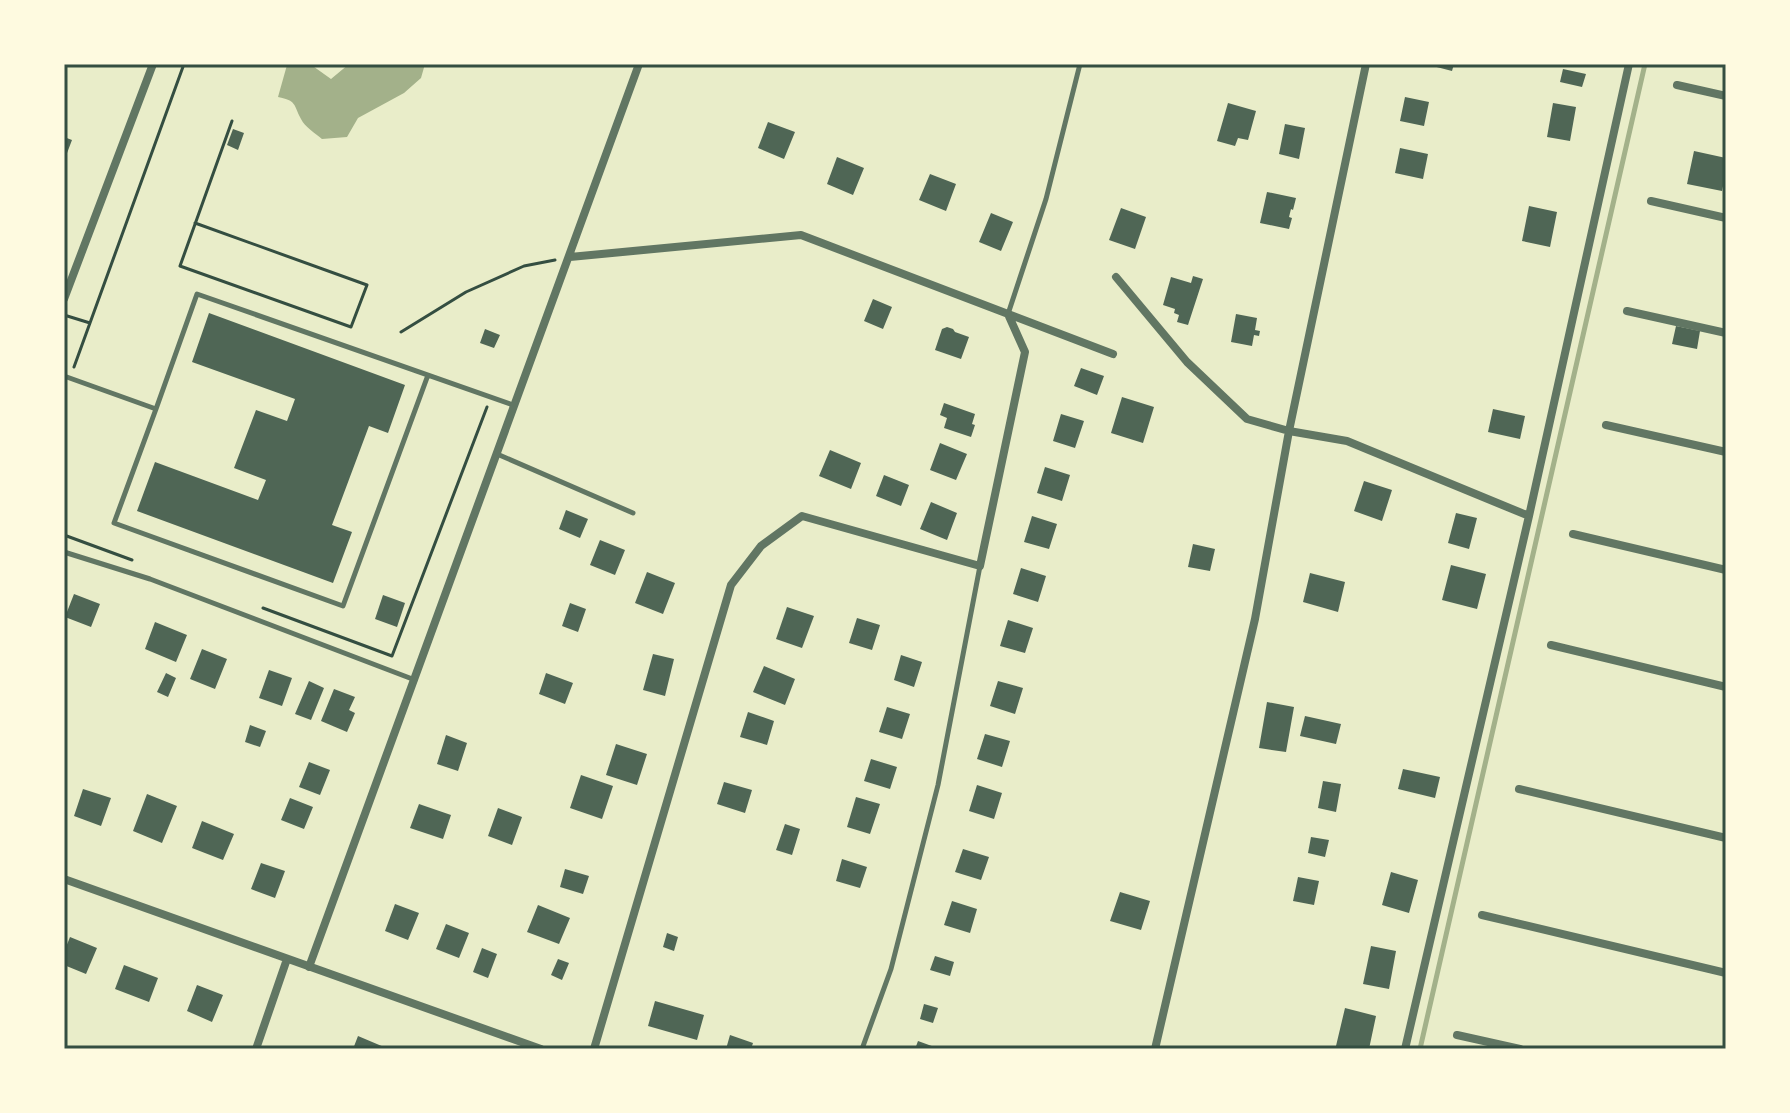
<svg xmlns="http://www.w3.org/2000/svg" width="1790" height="1113" font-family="Commissioner,sans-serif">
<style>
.water{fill:#a3b18a}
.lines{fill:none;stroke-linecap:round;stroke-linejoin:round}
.stream{stroke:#a3b18a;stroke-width:5}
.building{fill:#4f6655}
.path{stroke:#344e41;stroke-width:3}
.service{stroke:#617663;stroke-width:5}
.minor{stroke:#617663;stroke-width:8}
.neatline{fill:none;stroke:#344e41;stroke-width:3}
</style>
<rect width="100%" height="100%" fill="#e9edc9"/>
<!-- water -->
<path class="water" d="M310,64L331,79L349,64H425L421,78L404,93L358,118L347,137L322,139C315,133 305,127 301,119C293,104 297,101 278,97L287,65Z"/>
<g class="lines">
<!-- stream -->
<path class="stream" d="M1420,1049L1645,64"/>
</g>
<!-- building -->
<path class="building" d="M1425,64H1454L1452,71Z
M1563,69L1586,74L1582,87L1560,82Z
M1405,97L1429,102L1424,126L1400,121Z
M1228,103L1256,111L1248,140L1238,138L1235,146L1217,141Z
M1553,103L1576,107L1570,141L1547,137Z
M768,122L795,132L784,159L758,148Z
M1285,124L1305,128L1299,159L1279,154Z
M233,129L244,133L238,150L227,145Z
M64,137L72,140L64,161Z
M1400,148L1428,154L1423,179L1395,173Z
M1694,151L1726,158V172L1722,191L1687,184Z
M837,157L864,168L853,195L827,184Z
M930,174L956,184L946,211L919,200Z
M1267,192L1296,198L1293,210L1291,209L1289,217L1292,218L1289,229L1260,223Z
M1529,206L1557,212L1550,247L1522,241Z
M1121,208L1146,217L1135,249L1109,240Z
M991,213L1013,222L1001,251L979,242Z
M1193,276L1203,279L1188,325L1177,322L1179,315L1174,313L1175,309L1163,305L1171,277L1191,283Z
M873,299L892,307L883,329L864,321Z
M209,313L405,385L388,433L369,426L332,525L352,532L333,583L137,511L155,462L258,500L266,480L234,468L256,410L287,421L295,399L192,362Z
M1236,314L1257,318L1255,330L1260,331L1259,336L1254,335L1252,346L1231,342Z
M1676,326L1700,331L1697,349L1672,344Z
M947,327L953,329L955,332L969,337L961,359L935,350L942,329Z
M485,329L500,335L494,348L480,343Z
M1081,368L1104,376L1097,395L1074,386Z
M1122,397L1154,407L1143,443L1111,433Z
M944,403L975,414L972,424L975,425L971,437L944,428L947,418L940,415Z
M1493,409L1525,416L1520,439L1488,432Z
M1061,414L1084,421L1075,448L1053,441Z
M940,443L967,454L956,480L930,470Z
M830,450L861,463L851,489L819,476Z
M1045,467L1070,475L1062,501L1037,493Z
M884,475L909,485L901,506L876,496Z
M1364,481L1392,490L1382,521L1354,511Z
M931,502L957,513L947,540L920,529Z
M566,510L588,519L580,538L559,529Z
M1456,513L1477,518L1469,549L1448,543Z
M1032,516L1057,524L1049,549L1024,542Z
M600,540L625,550L615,575L590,565Z
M1193,544L1215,549L1210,571L1188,567Z
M1451,565L1486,574L1477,609L1442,600Z
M1021,568L1046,576L1038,602L1013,594Z
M647,572L675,583L663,614L635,603Z
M1310,573L1345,582L1338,612L1303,602Z
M74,594L100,604L91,627L65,617Z
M383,595L405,603L397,627L375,619Z
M570,603L586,609L578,632L562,626Z
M787,607L814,616L802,648L776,639Z
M857,618L880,625L872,650L849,643Z
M1008,620L1033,628L1025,653L1000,646Z
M155,622L187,635L176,662L145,649Z
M202,649L227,659L215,689L190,679Z
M653,654L674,659L665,696L643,690Z
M901,655L922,662L914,687L894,680Z
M764,666L795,679L785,705L753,692Z
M269,670L292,678L282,706L259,698Z
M166,673L176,678L168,697L157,692Z
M546,673L573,683L565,704L539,694Z
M309,681L324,688L311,720L295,714Z
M998,681L1023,688L1015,714L990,706Z
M334,689L355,697L349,710L355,713L347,732L321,721Z
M1267,702L1294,707L1286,752L1259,748Z
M887,707L910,714L902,739L879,732Z
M748,712L774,721L767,745L740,737Z
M1305,716L1341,724L1336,744L1300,736Z
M250,725L266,731L260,747L245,742Z
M985,734L1010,741L1002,767L977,759Z
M446,735L467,743L458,771L437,764Z
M616,744L647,754L637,785L606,775Z
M871,759L897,767L890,789L864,781Z
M309,762L330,770L320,795L299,787Z
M1403,769L1440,777L1435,798L1398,789Z
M581,775L613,786L602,819L570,808Z
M1323,781L1341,784L1336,812L1318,808Z
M724,782L752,790L745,813L717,804Z
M977,785L1002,793L994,819L969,811Z
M83,789L111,798L101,826L74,816Z
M147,794L177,806L162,843L133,831Z
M856,797L880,804L870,834L847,827Z
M290,798L313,807L304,829L281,820Z
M419,804L451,815L443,839L410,828Z
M498,808L522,817L512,845L488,836Z
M202,821L234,834L223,860L192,848Z
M785,824L800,829L792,855L776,850Z
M1311,837L1329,840L1325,857L1308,853Z
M963,849L989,857L981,880L955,872Z
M842,859L867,867L860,888L836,881Z
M261,863L285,871L275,898L251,889Z
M565,869L589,876L583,894L560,887Z
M1391,872L1418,880L1409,913L1382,905Z
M1298,877L1319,881L1314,905L1293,901Z
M1120,892L1150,901L1141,930L1110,921Z
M952,901L977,909L970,933L944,925Z
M395,904L419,913L408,940L385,931Z
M538,905L570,918L559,944L527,932Z
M446,924L469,933L459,958L436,949Z
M667,933L678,937L674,951L663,947Z
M70,937L97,948L86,974L64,965V952Z
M1371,946L1396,951L1389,989L1363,984Z
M482,948L497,954L488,978L473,972Z
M935,956L954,962L950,976L930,970Z
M558,959L569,963L562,980L551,975Z
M124,965L158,978L149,1002L115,989Z
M197,985L223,995L212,1022L187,1011Z
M655,1001L704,1015L697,1040L648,1026Z
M924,1004L938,1008L933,1023L920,1019Z
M1345,1008L1376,1016L1369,1049H1349L1336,1046Z
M730,1035L753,1043L751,1049H726Z
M358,1036L384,1047L383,1049H353Z
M918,1041L940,1049H915Z"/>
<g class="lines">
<!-- path -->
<path class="path" d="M195,223L367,285L351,327L180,266L232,121
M64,315L90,323
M401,332L466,292L524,266L555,260
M74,367L184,64
M64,535L132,560
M263,608L392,656L487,407"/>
<!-- service -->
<path class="service" d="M1008,314L1046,199L1080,64
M64,376L156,409L197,294L513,405
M156,409L114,523L343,606L428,375
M497,454L633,513
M64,552L150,579L415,680
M862,1049L891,969L938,785L980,566"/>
<!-- minor -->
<path class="minor" d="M1677,85L1726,96
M1651,201L1726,218
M570,257L801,235L1113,354
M1116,277L1187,362L1247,419L1289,431L1347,441L1529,516
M64,299L153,64
M1627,311L1726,333
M1606,425L1726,452
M1573,534L1726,570
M1551,645L1726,687
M1519,789L1726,838
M64,879L541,1049
M1482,915L1726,973
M309,967L639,64
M1457,1035L1520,1049
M256,1049L287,959
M594,1049L731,585L761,546L802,516L980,566L1025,352L1008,314
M1155,1049L1255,619L1289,431L1366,64
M1405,1049L1529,516L1629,64"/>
</g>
<!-- border -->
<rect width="1790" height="1113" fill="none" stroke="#fefae0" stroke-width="132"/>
<rect x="66" y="66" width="1658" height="981" class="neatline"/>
</svg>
